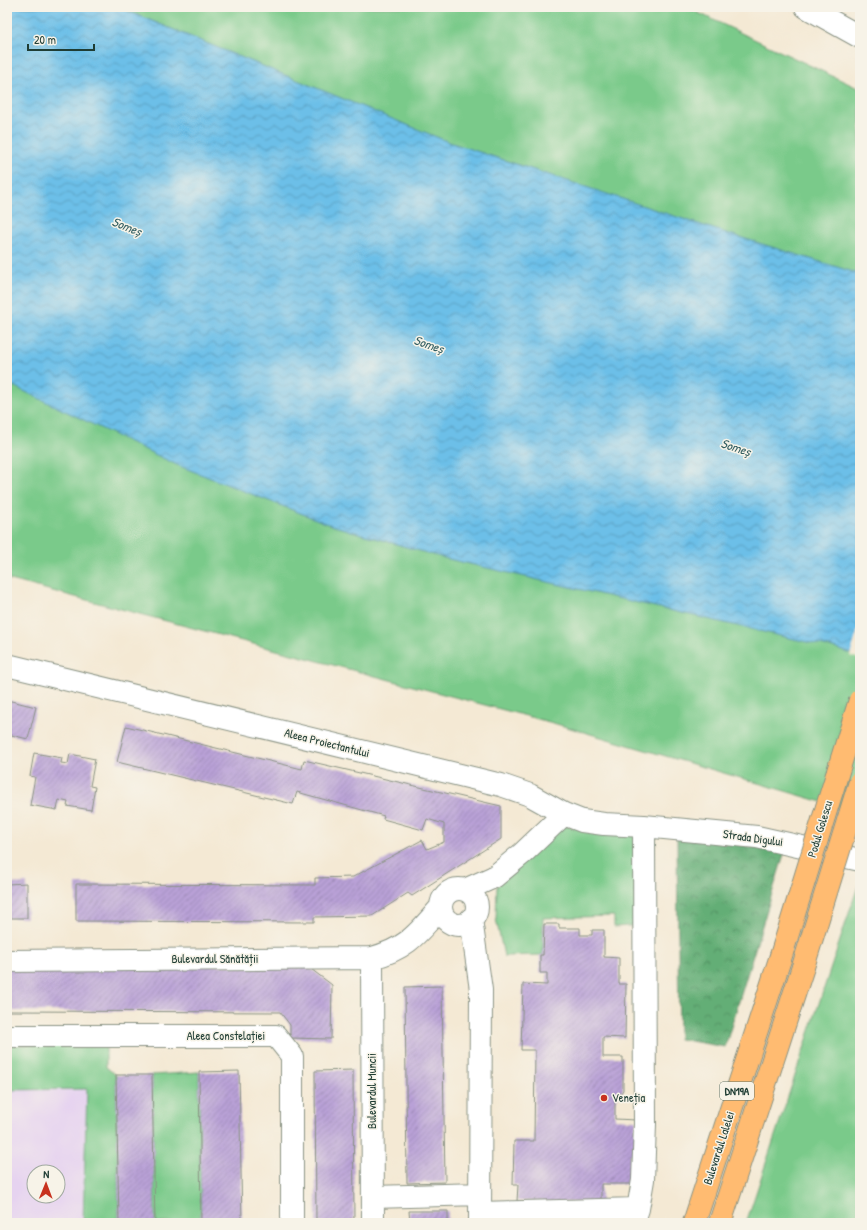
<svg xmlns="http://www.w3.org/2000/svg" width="867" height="1230" font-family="'Patrick Hand',sans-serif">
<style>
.built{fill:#e6d3f0;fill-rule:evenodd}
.green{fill:#7aca8a;stroke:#4c845f}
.forest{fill:url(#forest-crowns);stroke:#417655}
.water{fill:url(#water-waves);stroke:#467e8e}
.pier{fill:#f4e9d4}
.building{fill:url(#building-hatch)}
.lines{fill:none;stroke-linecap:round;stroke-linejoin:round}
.minor-casing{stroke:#8a9384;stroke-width:24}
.tertiary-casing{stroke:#8a9384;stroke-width:24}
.primary-casing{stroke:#8a9384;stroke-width:24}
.minor{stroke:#fff;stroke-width:22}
.tertiary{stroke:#fff;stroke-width:22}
.primary{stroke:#ffbb71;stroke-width:22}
.primary-bridge-casing{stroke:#8a9384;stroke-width:24;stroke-linecap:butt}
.primary-bridge{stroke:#ffbb71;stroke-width:22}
.poi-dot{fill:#c8321e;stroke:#f7f3e8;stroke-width:1.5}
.labels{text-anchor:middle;stroke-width:3;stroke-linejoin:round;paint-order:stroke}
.shield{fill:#f7f3e8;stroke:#60746a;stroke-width:1}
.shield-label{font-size:11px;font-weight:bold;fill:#1f3d34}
.street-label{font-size:12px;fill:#1f3d34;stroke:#f7f3e8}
.poi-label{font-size:12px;fill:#1f3d34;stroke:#f7f3e8;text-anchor:start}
.water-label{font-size:13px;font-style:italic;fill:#325e61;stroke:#f7f3e8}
</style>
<defs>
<pattern id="forest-crowns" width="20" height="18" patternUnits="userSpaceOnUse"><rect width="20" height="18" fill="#63ae76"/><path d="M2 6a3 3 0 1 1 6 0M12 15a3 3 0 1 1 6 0" fill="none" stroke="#518f62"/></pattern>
<pattern id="water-waves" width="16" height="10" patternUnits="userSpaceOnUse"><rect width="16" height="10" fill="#6cbfe8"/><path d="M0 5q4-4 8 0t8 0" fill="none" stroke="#589cbd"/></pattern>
<pattern id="building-hatch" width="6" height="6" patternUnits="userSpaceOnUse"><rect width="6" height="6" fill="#b9a1d7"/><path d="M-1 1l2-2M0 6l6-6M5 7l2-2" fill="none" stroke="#9684af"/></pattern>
</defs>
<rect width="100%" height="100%" fill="#f7f3e8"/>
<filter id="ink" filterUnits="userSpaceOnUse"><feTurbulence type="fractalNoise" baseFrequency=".025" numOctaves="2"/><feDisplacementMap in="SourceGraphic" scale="8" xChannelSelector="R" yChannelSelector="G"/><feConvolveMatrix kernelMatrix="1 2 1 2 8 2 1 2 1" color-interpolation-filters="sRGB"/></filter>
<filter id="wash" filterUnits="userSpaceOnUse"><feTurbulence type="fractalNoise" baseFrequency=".012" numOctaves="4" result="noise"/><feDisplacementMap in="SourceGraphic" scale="16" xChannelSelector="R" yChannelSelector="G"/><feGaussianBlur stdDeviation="0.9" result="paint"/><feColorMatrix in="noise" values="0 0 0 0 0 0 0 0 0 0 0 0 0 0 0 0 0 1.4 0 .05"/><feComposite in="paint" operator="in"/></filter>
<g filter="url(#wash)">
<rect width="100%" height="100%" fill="#f4e9d4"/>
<!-- built -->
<path class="built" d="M87,1089L83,1223H7V1090ZM34,1172H58V1196H34Z"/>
<!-- green -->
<path class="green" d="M7,7H686L860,89V813L553,723L7,579Z
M562,826L644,834L643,925L614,927V916L543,918V955L504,956L496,919L497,886Z
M859,883L860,1223H746Z
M7,1045H106V1067L116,1075L119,1223H83L87,1089L7,1090Z
M199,1072L201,1223H155L152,1075Z"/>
<!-- forest -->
<path class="forest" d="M677,837L785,851L725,1047L679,1039Z"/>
<!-- water -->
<path class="water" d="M7,7H118L449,142L726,233L860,274V657L837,649L444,558L331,525L177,465L7,383Z"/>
<!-- pier -->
<path class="pier" d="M860,623V659L850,656Z"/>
<g id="blocks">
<!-- building -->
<path class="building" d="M7,700L36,707L28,739L7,734Z
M126,726L302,769L304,760L501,806V839L412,896L408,893L372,916L314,917V922L76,921V884L315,885V878L353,877L422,840L427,849L444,842V824L427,819L423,830L383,819L384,816L297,792L293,804L117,762Z
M34,753L62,758L61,763L68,764L70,754L95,759L90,786L95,787L91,810L67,806L68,802L59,800L57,810L30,805L35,777L30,776Z
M27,883V918H7V884Z
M544,924H559V928H580V935H592V930H604V957L619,958V984H626L625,1038L603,1037V1057H623V1090L615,1101V1119L636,1120L635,1184H601V1203L517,1201L518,1185H513L514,1141H534L535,1050H521L523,984L547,985V973H540V955H543Z
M7,964L307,966L332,985L331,1039L290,1038V1025L280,1012L7,1011Z
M442,986L445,1182L407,1183L405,987Z
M353,1070L354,1223H316L315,1071Z
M239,1071L242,1223H201L199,1072Z
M116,1075H152L155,1223H119Z
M409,1211H448V1223H410Z"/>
</g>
</g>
<g filter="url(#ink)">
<use href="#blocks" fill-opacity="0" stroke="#8a9384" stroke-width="1"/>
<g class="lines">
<!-- minor casing -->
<g class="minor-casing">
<path id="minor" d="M7,665L501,785L530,795L564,814L582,821L604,824L644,826L757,837L860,860
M441 907a18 18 0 1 1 36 0a18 18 0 1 1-36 0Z
M465,890L494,877L523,853L564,814
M471,919L481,990L480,1223
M372,958L373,1223
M7,961L372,958C408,948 417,934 441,907
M7,1036H276L292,1056V1223
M373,1197L480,1194
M480,1213L638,1209
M633,1223L638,1209L643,1180L645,1124L644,826"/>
</g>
<!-- tertiary casing -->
<g class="tertiary-casing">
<path id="tertiary" d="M806,7L860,37"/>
</g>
<!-- primary casing -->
<g class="primary-casing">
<path id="primary" d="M694,1223L780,959
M720,1223L803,967"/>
</g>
<!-- minor -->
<use href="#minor" class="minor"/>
<!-- tertiary -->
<use href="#tertiary" class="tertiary"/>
<!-- primary -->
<use href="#primary" class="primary"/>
<!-- primary-bridge casing -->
<g class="primary-bridge-casing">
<path id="primary-bridge" d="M780,959L860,700
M803,967L860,782"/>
</g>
<!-- primary-bridge -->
<use href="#primary-bridge" class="primary-bridge"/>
</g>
</g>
<!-- markers -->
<circle class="poi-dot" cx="604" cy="1098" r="4"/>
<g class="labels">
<!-- shield labels -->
<rect class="shield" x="720" y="1082" width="34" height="18" rx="3"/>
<g class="shield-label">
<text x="737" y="1095">DN19A</text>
</g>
<!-- street labels -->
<g class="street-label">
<text transform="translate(327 743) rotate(14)" y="4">Aleea Proiectantului</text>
<text transform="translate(820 829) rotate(-73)" y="4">Podul Golescu</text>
<text transform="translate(753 838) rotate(8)" y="4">Strada Digului</text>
<text x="215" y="963">Bulevardul Sănătății</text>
<text x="226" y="1040">Aleea Constelației</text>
<text transform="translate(372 1091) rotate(-90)" y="4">Bulevardul Muncii</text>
<text transform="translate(719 1148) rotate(-72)" y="4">Bulevardul Lalelei</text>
</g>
<!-- poi labels -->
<g class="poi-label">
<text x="612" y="1102">Veneția</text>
</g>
<!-- water labels -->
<g class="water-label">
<text transform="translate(127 226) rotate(22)" y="5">Someș</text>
<text transform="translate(429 344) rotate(19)" y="5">Someș</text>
<text transform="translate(736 447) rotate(18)" y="5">Someș</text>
</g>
</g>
<!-- margin -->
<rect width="867" height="1230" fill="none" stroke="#f7f3e8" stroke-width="24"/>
<!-- north arrow -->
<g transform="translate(46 1184) rotate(1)"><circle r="19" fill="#f7f3e8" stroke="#a1aaa0"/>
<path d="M0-3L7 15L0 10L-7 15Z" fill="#c8321e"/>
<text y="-6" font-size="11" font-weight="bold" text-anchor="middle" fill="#1f3d34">N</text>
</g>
<!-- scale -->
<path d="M28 44v6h66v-6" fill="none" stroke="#1f3d34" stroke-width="2"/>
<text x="34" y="44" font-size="12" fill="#1f3d34" stroke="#f7f3e8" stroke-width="3" paint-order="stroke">20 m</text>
</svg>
